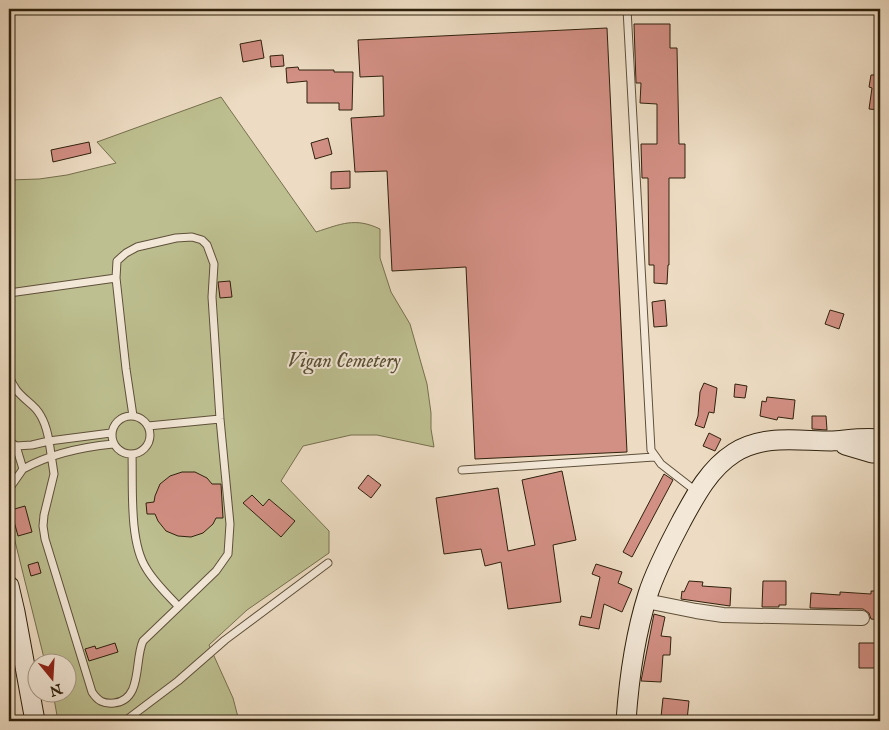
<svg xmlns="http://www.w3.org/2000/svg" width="889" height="730" font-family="'IM FELL English',serif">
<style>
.green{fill:#bdbf90;stroke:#76704e}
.building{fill:#d28f84;stroke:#2f210d}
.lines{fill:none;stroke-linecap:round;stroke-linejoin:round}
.lane-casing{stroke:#5e503a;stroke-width:9}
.street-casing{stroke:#5e503a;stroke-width:16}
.secondary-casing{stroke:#2f210d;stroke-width:21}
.lane{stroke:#f3e8d8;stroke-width:7}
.street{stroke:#f3e8d8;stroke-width:14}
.secondary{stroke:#f3e8d8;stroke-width:19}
.labels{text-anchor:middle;stroke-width:4;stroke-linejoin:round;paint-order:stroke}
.park-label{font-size:20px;font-style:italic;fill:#5a5034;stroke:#f3e8d8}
</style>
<rect width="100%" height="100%" fill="#eddcc3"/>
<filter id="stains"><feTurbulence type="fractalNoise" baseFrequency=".004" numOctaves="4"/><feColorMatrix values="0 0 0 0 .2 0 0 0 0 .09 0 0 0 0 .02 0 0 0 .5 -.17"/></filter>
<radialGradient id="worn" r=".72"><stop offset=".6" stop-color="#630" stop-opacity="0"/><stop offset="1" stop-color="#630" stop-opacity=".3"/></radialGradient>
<!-- green -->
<path class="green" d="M221,97L316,232C341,224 355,217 380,229V258L391,292L410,324L427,384L431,413V429L434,447L377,435H351L303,446L281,481L329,531V553L247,610L209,645L233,698L239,721H58L53,693L68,692V662H45L9,517V180L39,179L67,175L116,163L97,142Z"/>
<!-- building -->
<path class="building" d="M634,24H670V48H677L679,144H685V178H669V265H668L667,284L654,283V265H649L648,178H642L641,144H657V104L640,103L641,83H636Z
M607,28L627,452L475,459L466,267L392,271L387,171L355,172L351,118L384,116L383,76L360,77L358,40Z
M261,40L264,58L243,62L240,44Z
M283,55L284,66L271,67L270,56Z
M298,67L299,70H334V72H353L352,110H339V103H307V81L287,83L286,68Z
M875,71H880V110L869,109L872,88L869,87L871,75H874Z
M328,138L332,154L315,159L311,143Z
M89,142L91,153L53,162L51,150Z
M350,171V188L331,189V172Z
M230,281L232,297L220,298L218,282Z
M665,300L667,326L654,327L652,302Z
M830,310L844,314L839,329L825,324Z
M704,383L717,388L714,413L709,412L704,428L695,425L698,416L700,392Z
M735,384L747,386L745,398L734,397Z
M767,397L795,400L793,419L778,417L777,420L760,416L762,401L766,402Z
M812,416H826L827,430L812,429Z
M709,433L721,439L715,451L703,446Z
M562,471L576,540L553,545L561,602L508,609L501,562L485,566L481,549L444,554L436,498L498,488L508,551L535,545L522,480Z
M182,472H195L207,478L212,484H221L223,518H216L213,524L203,533L191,537L178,536L166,531L158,521L155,514H147L146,503L154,502L155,496L160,484L170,476Z
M664,474L673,480L632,557L623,552Z
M368,475L381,485L371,498L358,488Z
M252,495L263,506L269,499L295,521L281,537L243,503Z
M25,506L32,532L18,536L11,510Z
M38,562L41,573L31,576L28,565Z
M596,564L622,572L618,583L632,589L622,612L604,604L599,629L579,625L581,616L591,618L600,577L592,574Z
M689,581L703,582L702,586L731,588L730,606L681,599L682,591L684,592Z
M763,581H786V605H779V607H762Z
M871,591H880V620L871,619L869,613L863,609L810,608L811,593L840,595V592L871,594Z
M654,614L665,617L661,636L671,637L670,655H663L661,682L641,681Z
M115,643L118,652L89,661L85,649L95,646L96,649Z
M859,643H880V668H859Z
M663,698L689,701L687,720L661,717Z"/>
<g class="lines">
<!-- lane casing -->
<g class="lane-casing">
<path id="lane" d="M627,9L651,450L661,464L697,492
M9,293L116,278
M9,375C13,390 22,396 33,406C43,415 47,429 49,441L111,433
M112 435a19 19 0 1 1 38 0a19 19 0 1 1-38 0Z
M148,426L220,419
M9,441L16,446L23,469L9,489
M16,446L32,445L49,441L54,474L44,515L43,526L45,539L92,692C98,701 103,704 114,703C143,700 134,660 143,641L216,571L228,554L230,524L220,419L212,297L214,264L207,245L202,240L192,237L176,238L137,247L126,253L117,261L116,278L126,369L133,416
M132,454C133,487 129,541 146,568C154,582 167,594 178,606
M23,469C50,454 82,447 113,444
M462,470L654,457
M125,721L178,681L225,640L328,563"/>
</g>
<!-- street casing -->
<g class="street-casing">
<path id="street" d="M646,601L696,611L723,615L862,618"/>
</g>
<!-- secondary casing -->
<g class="secondary-casing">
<path id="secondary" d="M845,445L872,453H880
M9,586L15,612L35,721
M626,721C629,678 635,635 648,594C656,569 669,545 681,522C695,496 709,469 734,453C764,434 798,441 831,441C847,440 864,437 880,439"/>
</g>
<!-- lane -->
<use href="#lane" class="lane"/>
<!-- street -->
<use href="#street" class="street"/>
<!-- secondary -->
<use href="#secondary" class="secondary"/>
</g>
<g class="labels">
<!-- park labels -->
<g class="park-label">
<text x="344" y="367">Vigan Cemetery</text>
</g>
</g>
<!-- margin -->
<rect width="889" height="730" fill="none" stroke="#eddcc3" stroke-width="30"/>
<rect x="10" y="10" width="869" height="710" fill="none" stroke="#2f210d" stroke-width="2.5"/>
<rect x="15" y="15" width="859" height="700" fill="none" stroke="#2f210d"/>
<!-- north arrow -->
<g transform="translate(52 678) rotate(162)"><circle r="24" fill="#f3e8d8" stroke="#a59887"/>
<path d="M0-4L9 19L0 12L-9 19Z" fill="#8f2418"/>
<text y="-8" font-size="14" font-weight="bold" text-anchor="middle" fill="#2f210d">N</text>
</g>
<rect width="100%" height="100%" filter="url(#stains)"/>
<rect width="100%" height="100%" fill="url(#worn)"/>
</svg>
